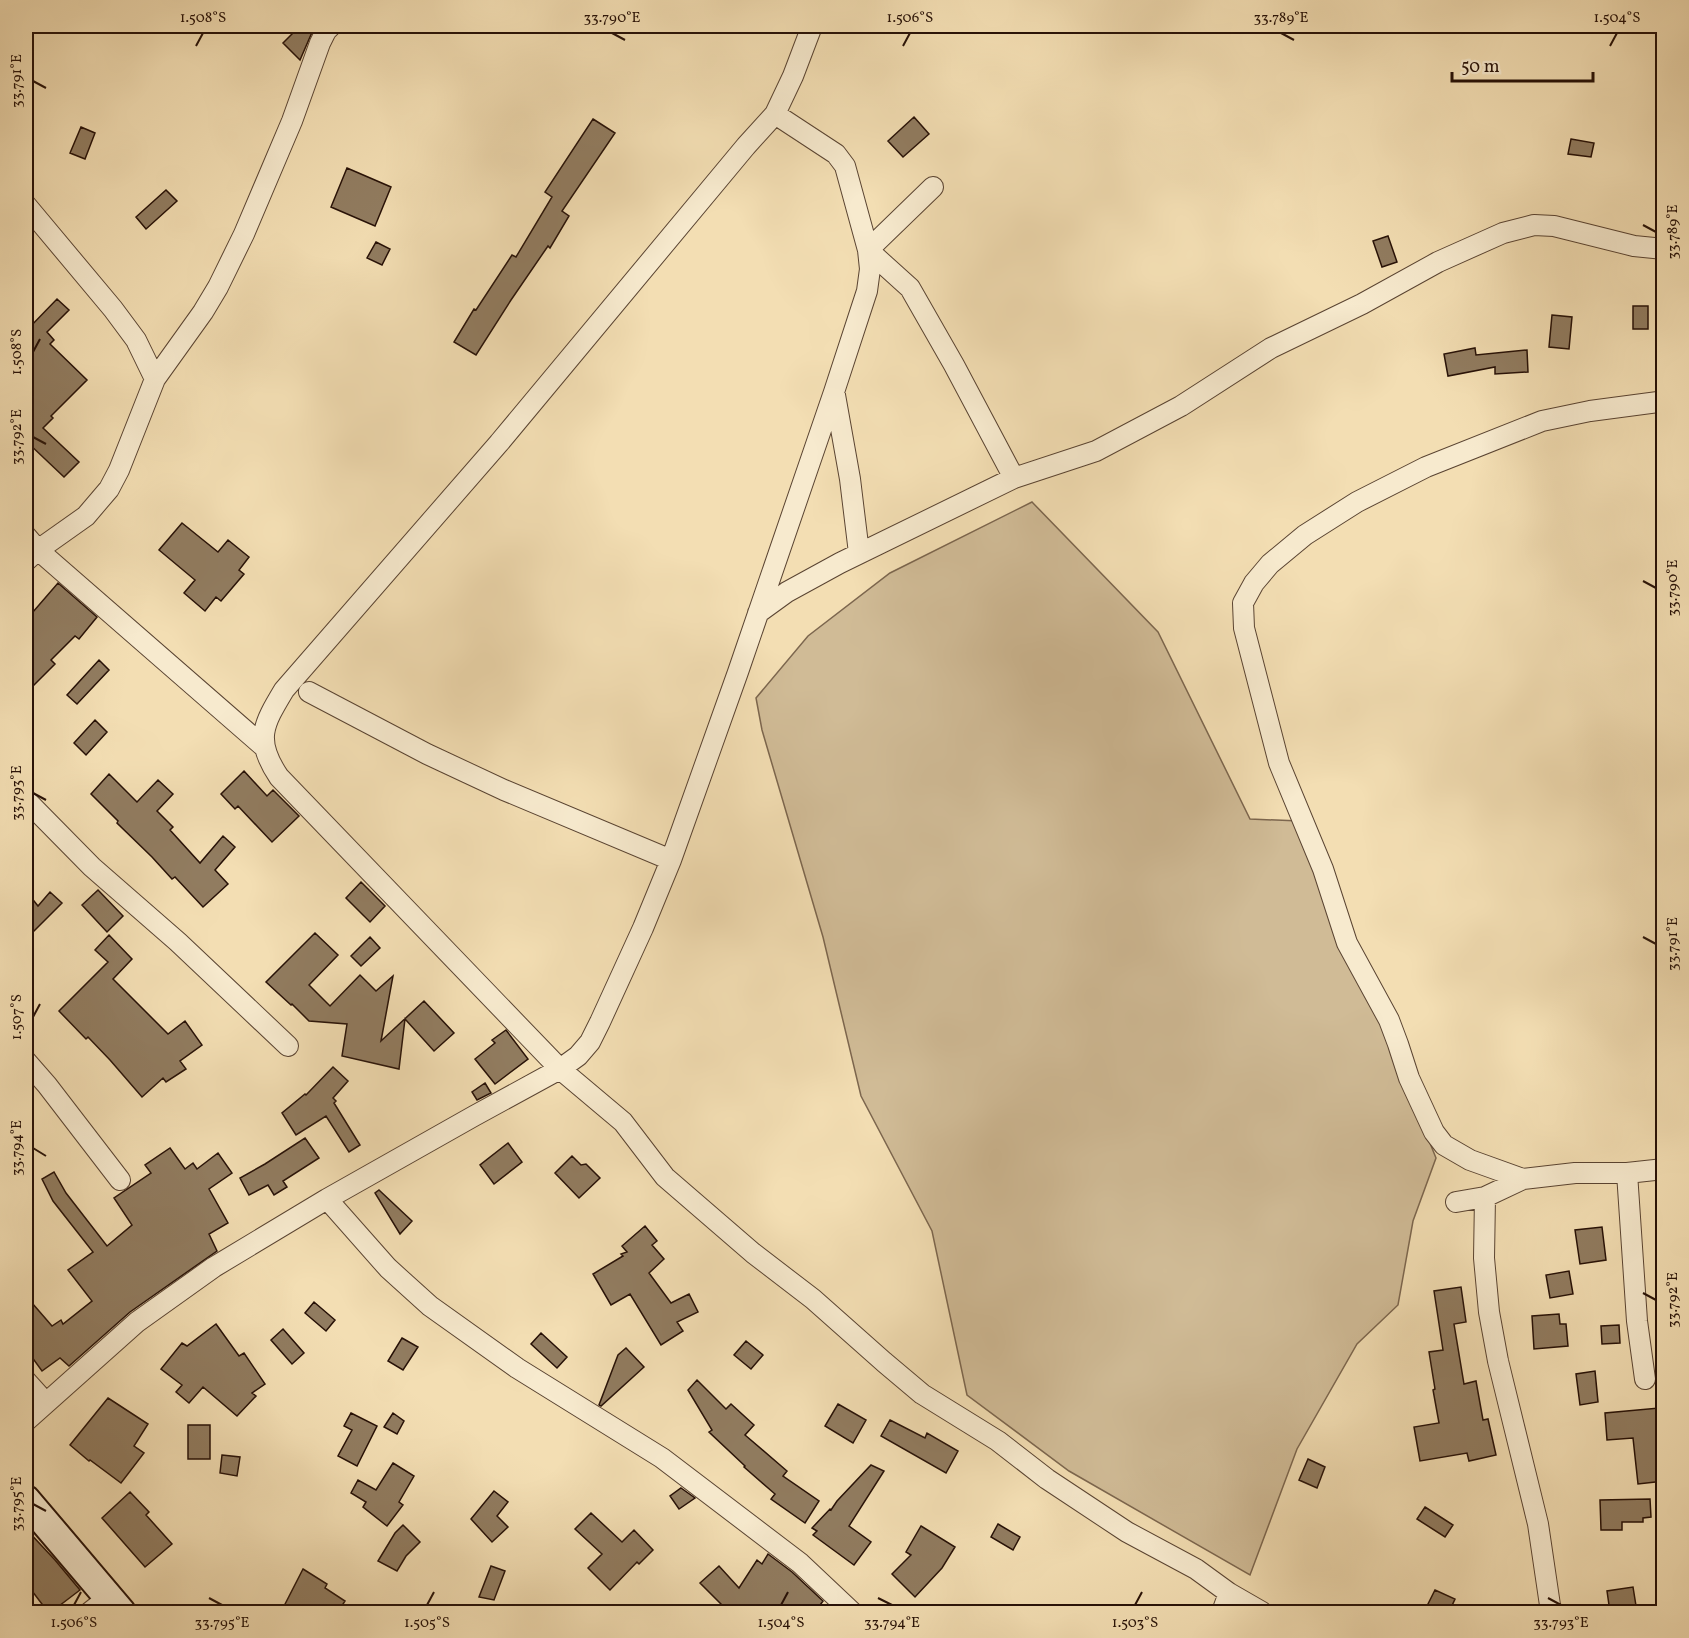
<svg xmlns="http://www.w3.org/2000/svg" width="1689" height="1638" font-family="Vollkorn,serif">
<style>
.green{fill:#d0bb96;stroke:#7c664e;stroke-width:1.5}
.building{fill:#917c60;stroke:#271107;stroke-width:1.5}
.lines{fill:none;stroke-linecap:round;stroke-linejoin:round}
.street-casing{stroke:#5a4432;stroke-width:22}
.secondary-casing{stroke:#271107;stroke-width:32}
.street{stroke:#f7eace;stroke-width:20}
.secondary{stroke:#f7eace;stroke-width:28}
.ticks{fill:none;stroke:#271107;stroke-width:2}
.neatline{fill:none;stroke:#271107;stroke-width:2}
.ticks-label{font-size:15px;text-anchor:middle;fill:#271107}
</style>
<rect width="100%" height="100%" fill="#f3deb3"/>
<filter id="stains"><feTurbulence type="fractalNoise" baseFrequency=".00333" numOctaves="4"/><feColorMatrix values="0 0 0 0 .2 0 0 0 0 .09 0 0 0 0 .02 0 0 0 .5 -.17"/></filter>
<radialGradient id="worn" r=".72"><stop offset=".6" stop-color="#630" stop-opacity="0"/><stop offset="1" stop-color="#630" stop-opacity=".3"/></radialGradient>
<!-- green -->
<path class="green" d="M1032,502L1158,632L1250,819L1300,821L1436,1158L1413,1221L1398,1305L1357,1344L1297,1449L1250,1575L1069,1471L967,1395L932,1231L861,1096L823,937L762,730L756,698L808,636L890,573Z"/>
<!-- building -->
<path class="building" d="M300,26H308L313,30L300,60L283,43Z
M914,117L929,134L903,157L888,141Z
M593,119L615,133L562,211L569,216L550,248L548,246L511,300L476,355L454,342L474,309L476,310L512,255L516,257L552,197L545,192Z
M81,127L95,133L85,159L70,153Z
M1571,139L1594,143L1591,157L1568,154Z
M347,168L391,187L375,226L331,207Z
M166,190L177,201L146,229L136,217Z
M1388,236L1397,262L1382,267L1373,241Z
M376,242L390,249L382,265L367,258Z
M57,299L69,310L47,332L54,340L50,344L87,380L51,416L53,418L43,428L79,462L64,477L26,441V331Z
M1633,306H1648V329H1633Z
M1552,315L1572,317L1569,349L1549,347Z
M1475,348L1476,355L1527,350L1528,372L1495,374V367L1448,376L1444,354Z
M182,523L218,552L228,540L249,557L239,570L244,574L221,601L216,597L205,611L184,593L195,580L159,550Z
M58,583L97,617L79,639L75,636L51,660L55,664L26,693V620Z
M99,660L109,670L77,704L67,695Z
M95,720L107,732L86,755L74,743Z
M244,771L267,796L273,790L299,816L272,842L238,806L235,809L221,794Z
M109,774L137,802L158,780L173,794L157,811L173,827L170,830L200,863L223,836L235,847L215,870L228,884L203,907L175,877L172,879L152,857L117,823L118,821L91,794Z
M361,882L385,906L370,922L346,898Z
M98,890L123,916L107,932L82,905Z
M26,891L38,906L50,892L62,903L26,939Z
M315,933L338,955L309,985L330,1006L360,975L376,991L393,976L381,1041L424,1001L454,1033L434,1051L405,1019L399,1069L342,1056L347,1024L309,1021L292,1004L291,1005L266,982Z
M109,935L132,959L113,979L168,1034L185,1021L202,1045L180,1061L186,1069L166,1082L163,1078L142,1097L110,1060L88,1037L86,1039L59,1011L108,962L95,950Z
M370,937L380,948L361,966L351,956Z
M506,1030L528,1059L495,1084L475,1059L495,1043L492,1040Z
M333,1067L348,1081L333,1098L336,1101L334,1103L360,1145L349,1152L326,1116L296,1135L282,1113L305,1094L306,1095Z
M485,1083L491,1093L477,1100L472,1092Z
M305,1138L319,1158L283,1181L287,1187L274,1195L268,1185L249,1195L240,1178L265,1164Z
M508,1143L522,1162L494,1184L480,1165Z
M170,1148L185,1169L193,1163L197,1169L218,1153L232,1173L209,1189L228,1223L209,1234L217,1251L130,1312L69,1366L60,1358L42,1371L26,1349V1296L52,1326L61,1320L63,1324L92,1301L68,1270L93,1252L53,1201L42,1179L54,1172L66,1193L107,1246L132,1225L114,1198L151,1173L145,1165Z
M572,1156L581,1165L586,1164L600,1178L579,1198L555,1173Z
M379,1190L412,1221L400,1234L375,1193Z
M645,1226L657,1241L652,1245L664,1259L649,1273L671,1303L689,1294L698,1312L677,1322L683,1331L661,1345L630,1294L611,1305L593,1274L623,1256L621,1254L627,1252L622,1246Z
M1602,1227L1606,1260L1580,1264L1575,1230Z
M1569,1271L1573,1294L1550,1298L1546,1275Z
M1461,1287L1466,1322L1454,1324L1464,1384L1476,1381L1483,1420L1488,1419L1496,1455L1469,1461L1467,1453L1420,1461L1414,1427L1439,1423L1433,1390L1435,1389L1429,1352L1443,1350L1434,1291Z
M314,1302L335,1320L326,1331L305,1313Z
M1559,1314L1560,1324H1566L1568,1346L1534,1349L1532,1316Z
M216,1324L239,1356L244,1353L265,1384L252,1393L256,1396L237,1416L203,1387L189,1403L176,1392L182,1385L161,1369L182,1343L187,1346Z
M1619,1325L1620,1343L1602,1344L1601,1326Z
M283,1329L304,1353L292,1364L271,1340Z
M541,1333L567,1357L557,1368L531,1344Z
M402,1338L418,1347L403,1370L388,1361Z
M746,1341L763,1355L751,1369L734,1355Z
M626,1348L644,1367L601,1406L599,1405L618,1355Z
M1595,1371L1598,1402L1580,1405L1576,1374Z
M697,1380L726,1409L731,1404L754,1425L745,1435L787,1471L783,1476L819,1501L805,1523L771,1499L775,1494L744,1467L745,1466L709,1432L712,1430L688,1390Z
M108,1398L148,1424L134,1446L144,1453L121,1483L90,1460L89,1461L70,1445Z
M838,1404L866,1420L853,1443L825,1426Z
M1659,1408L1661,1445L1664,1454V1481L1638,1484L1633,1438L1607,1440L1605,1413Z
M351,1413L377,1426L357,1466L338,1456L352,1430L344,1426Z
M393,1413L404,1421L397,1434L384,1427Z
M890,1420L925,1438L927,1433L958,1451L946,1473L881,1436Z
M188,1425H210V1459H188Z
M222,1455L240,1457L237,1476L220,1473Z
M1308,1459L1325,1467L1317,1488L1299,1480Z
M393,1463L414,1476L399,1502L403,1505L387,1526L363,1507L366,1502L351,1493L358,1480L376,1490Z
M871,1465L884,1471L849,1526L871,1542L854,1565L813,1535L817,1531L812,1528L830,1509L831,1510L837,1501Z
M681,1488L695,1498L679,1509L670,1496Z
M494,1491L508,1502L497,1516L508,1527L492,1542L471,1519Z
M130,1492L149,1512L146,1515L172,1544L145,1567L102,1518Z
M1650,1499L1651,1517L1643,1518V1522H1622V1530H1601L1600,1500Z
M1425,1507L1453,1525L1445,1537L1417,1519Z
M591,1513L622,1542L634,1530L653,1550L639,1564L637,1562L610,1590L588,1568L602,1554L575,1529Z
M998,1524L1020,1537L1013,1550L991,1537Z
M403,1525L420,1542L406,1556L397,1571L378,1561L395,1533Z
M921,1526L955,1547L942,1568L915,1597L892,1574L911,1555L906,1552Z
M26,1529L55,1560L80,1590L51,1612H48L26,1583Z
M768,1554L792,1572L823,1601L815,1612H729L700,1583L719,1566L739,1588L757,1560L762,1564Z
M491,1566L505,1571L494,1600L479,1597Z
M303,1569L327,1584L325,1588L345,1601L338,1612H281Z
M1633,1587L1637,1612H1610L1607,1591Z
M1435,1590L1455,1599L1449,1612H1424Z"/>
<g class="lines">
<!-- street casing -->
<g class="street-casing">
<path id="street" d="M812,26L793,76L775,114L746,146L499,443L284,690C263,725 254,740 279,777L560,1069L623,1122L665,1177L753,1253L813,1299L884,1362L922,1394L998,1441L1047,1479L1127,1532L1196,1569L1229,1593L1262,1612
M933,187L868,250L910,288L954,365L1014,478
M26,205L113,309L136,340L155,379
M835,395L850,479L859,553
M26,536L38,550L263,746
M26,561L38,550L86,516L109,489L119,470L155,379L203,312L218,287L244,234L292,121L320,43L326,31L331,26
M758,613L787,592L840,563L1014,478L1096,451L1181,406L1271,348L1362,304L1438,262L1503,233L1534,225L1554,226L1634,246L1664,249
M309,692L427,754L504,790L671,860
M26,800L92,867L178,942L288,1046
M26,1061L47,1085L120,1180
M1627,1173L1637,1321L1645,1379
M1523,1179L1470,1160L1444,1145L1434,1132L1409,1078L1398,1044L1389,1020L1347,943L1323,869L1279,763L1244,628L1243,603L1254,583L1270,564L1305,535L1357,502L1426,467L1542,421L1590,411L1658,402L1664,403
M1485,1197L1484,1258L1489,1312L1498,1361L1538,1524L1551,1612
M327,1199L388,1268L430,1306L517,1368L662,1458L800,1563L852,1612
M1456,1202L1485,1197L1523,1179L1575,1173H1627L1664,1169
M26,1381L45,1402
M26,1421L137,1322L214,1267L327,1199L474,1116L560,1069L578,1056L590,1042L600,1022L643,928L671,860L738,672L834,392L867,291L870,269L868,250L845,166L836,154L775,114
M90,1612L109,1597
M1222,1612L1229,1593"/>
</g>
<!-- secondary casing -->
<g class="secondary-casing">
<path id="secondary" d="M26,1500L121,1612"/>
</g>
<!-- street -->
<use href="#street" class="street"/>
<!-- secondary -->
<use href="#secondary" class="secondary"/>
</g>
<!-- ticks -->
<path class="ticks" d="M612,33L625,40M1281,33L1294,40M196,46L203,33M903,46L910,33M1610,46L1617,33M33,81L46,88M1643,225L1656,232M33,352L40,339M33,437L46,444M1643,581L1656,588M33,793L46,800M1643,937L1656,944M33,1017L40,1004M33,1148L46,1156M1643,1293L1656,1300M33,1504L46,1511M209,1598L222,1605M878,1598L892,1605M1548,1598L1561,1605M74,1605L81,1592M427,1605L434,1592M781,1605L788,1592M1135,1605L1142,1592"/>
<!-- margin -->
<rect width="1689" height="1638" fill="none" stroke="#f3deb3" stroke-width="66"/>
<!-- scale -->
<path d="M1452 72v9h141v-9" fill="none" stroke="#271107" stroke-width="3"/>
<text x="1461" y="72" font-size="18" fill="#271107" stroke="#f7eace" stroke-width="4.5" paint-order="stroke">50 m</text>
<rect x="33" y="33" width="1623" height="1572" class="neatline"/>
<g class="ticks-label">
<text x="203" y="22">1.508°S</text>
<text x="612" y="22">33.790°E</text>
<text x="910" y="22">1.506°S</text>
<text x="1281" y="22">33.789°E</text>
<text x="1617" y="22">1.504°S</text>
<text transform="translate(16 81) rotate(-90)" y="5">33.791°E</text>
<text transform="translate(1672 232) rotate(-90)" y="5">33.789°E</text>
<text transform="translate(16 352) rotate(-90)" y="5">1.508°S</text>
<text transform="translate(16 437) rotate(-90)" y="5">33.792°E</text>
<text transform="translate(1672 588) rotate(-90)" y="5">33.790°E</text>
<text transform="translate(16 793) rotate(-90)" y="5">33.793°E</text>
<text transform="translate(1672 944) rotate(-90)" y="5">33.791°E</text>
<text transform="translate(16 1017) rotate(-90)" y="5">1.507°S</text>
<text transform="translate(16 1148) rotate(-90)" y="5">33.794°E</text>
<text transform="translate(1672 1300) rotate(-90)" y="5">33.792°E</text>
<text transform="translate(16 1504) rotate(-90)" y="5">33.795°E</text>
<text x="74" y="1627">1.506°S</text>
<text x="222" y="1627">33.795°E</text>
<text x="427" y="1627">1.505°S</text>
<text x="781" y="1627">1.504°S</text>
<text x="892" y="1627">33.794°E</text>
<text x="1135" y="1627">1.503°S</text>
<text x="1561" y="1627">33.793°E</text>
</g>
<rect width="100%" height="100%" filter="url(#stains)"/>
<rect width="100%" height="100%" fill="url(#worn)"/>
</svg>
